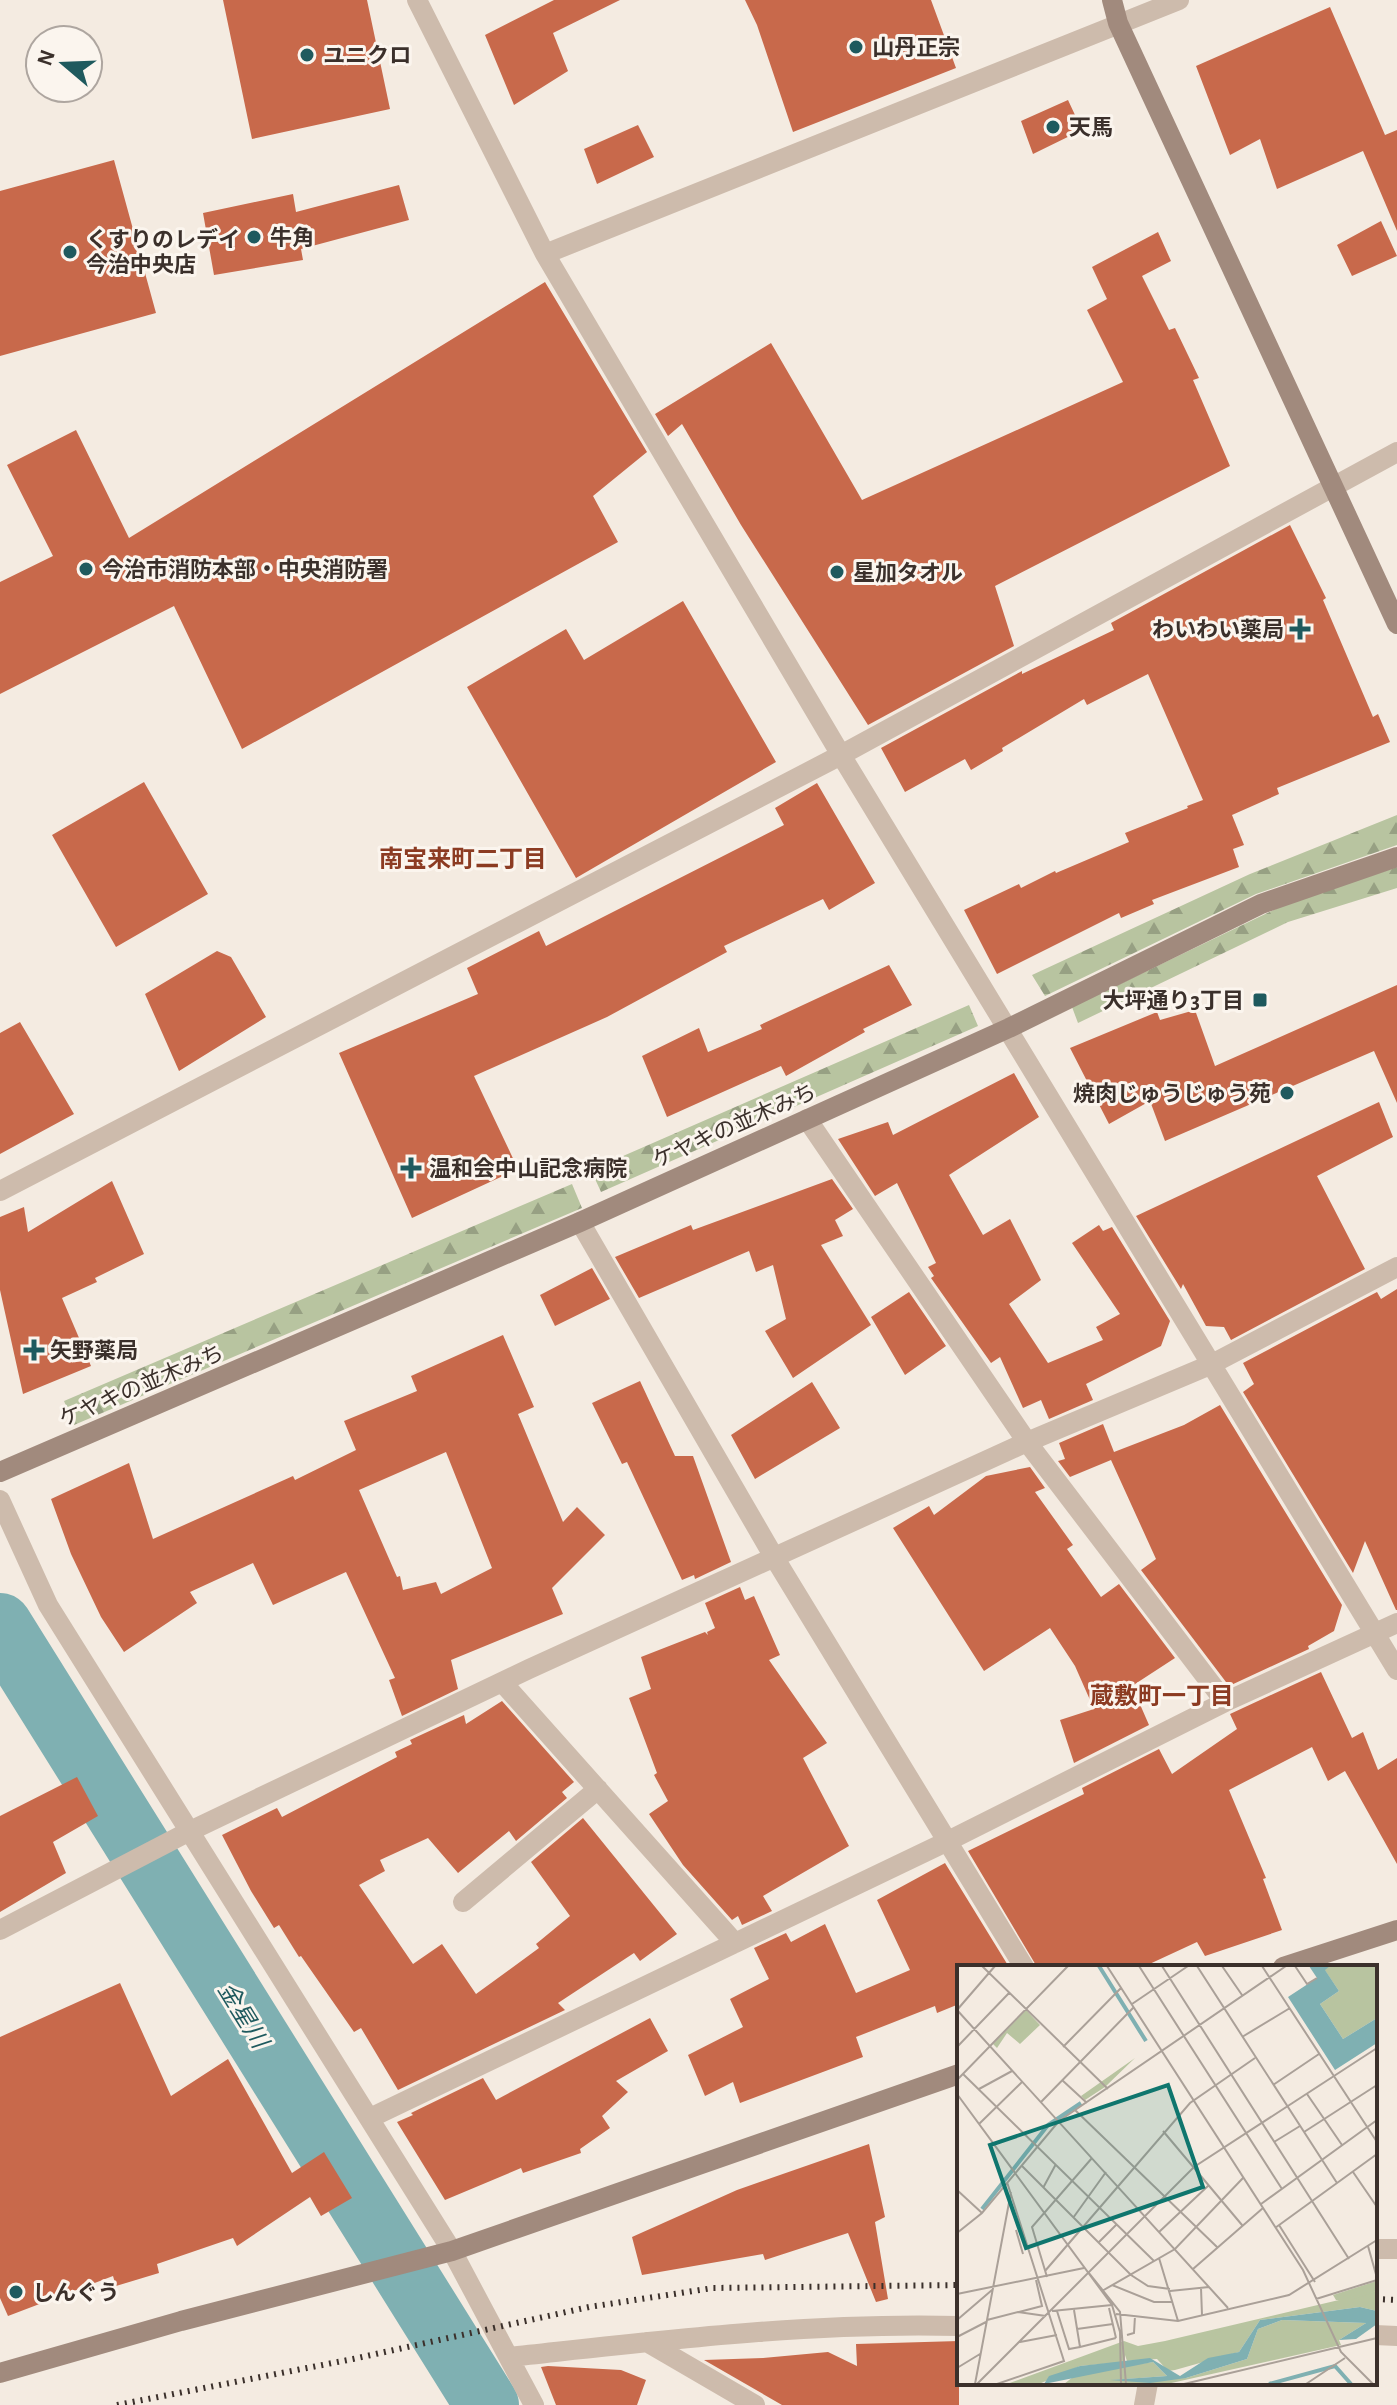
<svg xmlns="http://www.w3.org/2000/svg" width="1397" height="2405" font-family="'Alegreya Sans','Noto Sans JP',sans-serif">
<style>
.forest{fill:url(#forest-firs)}
.lines{fill:none;stroke-linecap:round;stroke-linejoin:round}
.river{stroke:#7fb0b2;stroke-width:64}
.building{fill:#c8694b;fill-rule:evenodd}
.street{stroke:#cdbbac;stroke-width:20}
.secondary{stroke:#a18a7d;stroke-width:20}
.rail{stroke:#3b302b;stroke-width:6;stroke-dasharray:2 6;stroke-linecap:butt}
.poi-dot{fill:#1f5a5e;stroke:#fbf5ee;stroke-width:3}
.labels{text-anchor:middle;stroke-width:6;stroke-linejoin:round;paint-order:stroke}
.poi-label{font-size:22px;font-weight:bold;fill:#3b302b;stroke:#fbf5ee;text-anchor:start}
.street-label{font-size:22px;fill:#3b302b;stroke:#fbf5ee}
.neighbourhood-label{font-size:24px;font-weight:bold;fill:#8c3b22;stroke:#fbf5ee}
.water-label{font-size:24px;font-style:italic;fill:#1f5a5e;stroke:#fbf5ee}
.inset-river{fill:none;stroke:#7fb0b2;stroke-width:4}
.inset-road{fill:none;stroke:#aaa098;stroke-width:2}
.view{fill:#0f766e;fill-opacity:0.15;stroke:#0f766e;stroke-width:4}
.inset-edge{fill:none;stroke:#3b302b;stroke-width:4}
</style>
<defs>
<pattern id="forest-firs" width="22" height="20" patternUnits="userSpaceOnUse" patternTransform="scale(2)"><rect width="22" height="20" fill="#b8c4a0"/><path d="M5 1l3.5 6h-7zM16 11l3.5 6h-7z" fill="#97a083"/></pattern>
</defs>
<rect width="100%" height="100%" fill="#f4ebe1"/>
<!-- forest -->
<path class="forest" d="M1397,815V845L1256,894L1045,996L1032,975L1250,874Z
M1397,867V888L1288,922L1078,1023L1072,1007L1286,904Z
M969,1005L978,1026L601,1192L591,1170Z
M572,1184L582,1208L74,1425L64,1401Z"/>
<g class="lines">
<!-- river -->
<path class="river" d="M0,1625L487,2405"/>
</g>
<!-- building -->
<path class="building" d="M223,0H367L390,109L252,139Z
M554,0H620L553,33L568,71L514,105L485,35Z
M745,0H931L956,68L793,132L757,25Z
M1330,7L1385,135L1397,130V231L1363,151L1277,189L1260,139L1230,155L1196,66Z
M1068,100L1082,130L1033,154L1021,121Z
M638,125L654,157L597,184L584,149Z
M114,160L156,313L0,356V191Z
M399,185L409,220L301,249L303,260L214,275L203,213L293,194L296,212Z
M1381,221L1397,256L1352,276L1337,245Z
M1158,232L1171,261L1142,276L1169,330L1175,328L1199,378L1193,380L1230,466L995,586L1014,646L868,725L741,525L682,424L668,436L655,414L771,343L862,500L1123,382L1087,310L1107,299L1092,267Z
M545,282L647,452L593,496L618,542L242,749L174,606L0,694V582L53,556L7,465L76,430L129,538Z
M1290,525L1326,598L1323,600L1373,717L1378,714L1390,742L1277,788L1279,794L1232,815L1244,845L1233,849L1239,867L1152,900L1154,904L1121,918L1119,913L997,974L964,910L1019,884L1021,888L1055,871L1056,873L1129,842L1125,833L1188,808L1187,806L1203,800L1148,674L1087,705L1084,699L1002,748L1003,751L971,770L965,759L905,792L881,748L1022,671V674L1114,630L1111,623Z
M683,601L776,762L576,878L467,687L566,629L584,660Z
M144,782L208,894L116,947L52,835Z
M817,783L875,883L829,910L823,899L724,946L727,952L607,1017L474,1076L518,1169L412,1218L339,1053L478,994L467,968L539,931L546,946L784,825L775,808Z
M217,951L231,957L266,1017L179,1071L145,994Z
M889,965L912,1005L863,1029L865,1032L786,1076L781,1066L667,1117L642,1056L699,1028L708,1052L762,1029L760,1025Z
M1397,985V1103L1374,1051L1165,1141L1150,1101L1109,1124L1070,1048L1157,1012L1160,1020L1195,1010L1215,1066Z
M20,1022L74,1114L0,1154V1033Z
M1014,1073L1039,1117L949,1175L983,1235L1010,1219L1041,1280L1009,1304L1048,1363L1103,1340L1096,1327L1120,1314L1072,1243L1099,1225L1103,1231L1112,1227L1170,1321L1161,1346L1086,1384L1093,1400L1049,1419L1041,1400L1023,1408L1000,1357L991,1363L931,1278L934,1276L928,1267L936,1263L897,1183L875,1196L838,1139L888,1122L893,1135Z
M1379,1102L1393,1137L1317,1176L1365,1269L1231,1340L1224,1327L1206,1326L1183,1284L1181,1289L1136,1216Z
M832,1179L853,1209L835,1220L843,1236L821,1245L871,1325L793,1378L765,1331L786,1319L773,1265L756,1272L749,1251L639,1298L615,1257L691,1225L693,1230Z
M112,1181L144,1254L95,1278L97,1282L62,1298L91,1366L23,1394L0,1290V1217L24,1207L28,1232Z
M592,1268L610,1299L555,1326L540,1295Z
M1397,1289V1610H1396L1365,1541L1353,1573L1243,1392L1254,1384L1243,1363L1377,1292L1381,1299Z
M909,1292L946,1346L905,1375L871,1317Z
M503,1335L534,1407L518,1414L563,1522L577,1507L605,1535L552,1588L563,1614L451,1660L458,1689L402,1716L389,1680L395,1678L346,1572L273,1605L253,1563L190,1592L197,1603L124,1652L101,1617L71,1554L51,1499L129,1463L153,1539L293,1476L295,1480L356,1450L344,1421L417,1391L411,1376ZM446,1452L492,1568L441,1594L436,1582L403,1590L400,1576L397,1577L359,1490Z
M640,1381L675,1456H693L731,1562L695,1579L694,1575L682,1580L627,1462L622,1464L592,1403Z
M812,1382L840,1428L755,1479L731,1435Z
M1220,1405L1342,1605L1334,1631L1308,1646L1309,1649L1229,1686L1141,1570L1156,1559L1111,1460L1070,1477L1058,1461L1065,1459L1059,1443L1103,1424L1114,1452L1184,1425Z
M1030,1467L1045,1488L1035,1492L1073,1545L1067,1549L1101,1597L1119,1584L1175,1658L1132,1686L1149,1725L1074,1763L1060,1720L1094,1709L1075,1666L1050,1628L984,1671L893,1528L929,1506L934,1515L986,1476Z
M740,1587L745,1600L754,1596L780,1655L769,1660L827,1743L803,1758L849,1846L763,1896L772,1911L742,1925L738,1916L732,1920L683,1865L649,1814L668,1801L654,1775L657,1773L629,1698L651,1689L641,1657L705,1632L708,1635L707,1632L715,1628L705,1603Z
M1321,1672L1352,1738L1363,1732L1378,1770L1397,1758V1864L1345,1771L1328,1781L1312,1747L1229,1790L1266,1878L1263,1879L1282,1930L1205,1956L1197,1942L1143,1967H1037L968,1851L1084,1794L1082,1788L1159,1749L1172,1774L1237,1729L1230,1714Z
M502,1701L574,1782L562,1792L567,1798L516,1841L509,1831L458,1873L428,1838L380,1860L385,1871L359,1885L413,1964L442,1944L476,1994L539,1948L536,1944L570,1916L531,1862L583,1818L677,1934L640,1961L634,1953L558,2003L565,2010L398,2090L361,2028L354,2032L301,1956L299,1957L279,1925L274,1928L251,1891L222,1835L277,1808L282,1817L397,1757L395,1752L412,1744L410,1740L464,1715L466,1724Z
M77,1777L98,1816L53,1842L66,1873L0,1912V1816Z
M945,1863L1009,1967H959V2004L937,2013L935,2006L856,2037L863,2057L740,2103L733,2082L705,2096L688,2055L743,2027L730,1999L769,1979L754,1948L786,1933L791,1942L825,1924L856,1993L910,1970L877,1900Z
M120,1983L171,2096L228,2059L292,2173L324,2152L352,2198L321,2216L310,2197L237,2246L233,2238L157,2264L159,2273L116,2286L113,2276L8,2316L0,2298V2037Z
M650,2018L668,2051L616,2081L628,2092L602,2116L610,2128L580,2149L581,2153L523,2173L521,2168L445,2200L397,2122L413,2115L411,2113L483,2078L496,2100Z
M869,2144L885,2217L875,2222L888,2299L876,2302L848,2233L765,2260L763,2254L642,2275L632,2237L737,2190Z
M959,2341V2405H782L704,2360L763,2358L828,2352L857,2366L856,2344Z
M548,2366L621,2370L646,2380L637,2405H556L541,2367Z"/>
<g class="lines">
<!-- street -->
<path class="street" d="M417,0L545,254L841,755L1397,1670
M545,254L1179,0
M807,1119L1027,1442L1225,1702
M0,1191L841,755L1397,452
M580,1222L774,1557L1024,1967
M0,1500L48,1605L452,2251L534,2405
M502,1682L735,1943
M463,1902L598,1789
M0,1930L188,1832L529,1669L1027,1442L1210,1365L1397,1267
M370,2118L948,1841L1225,1702L1397,1623
M1375,2249H1397
M1375,2335L1397,2336
M647,2342L755,2405
M509,2357C658,2341 809,2322 959,2326
M1144,2405L1148,2383"/>
<!-- secondary -->
<path class="secondary" d="M1112,0L1118,23L1397,624
M0,1472L580,1222L1009,1028L1261,904L1397,857
M1283,1967L1397,1930
M0,2373L181,2321L452,2251L959,2074"/>
<!-- rail -->
<path class="rail" d="M1375,2299L1397,2300
M117,2405L353,2359L589,2307L713,2288L959,2285"/>
</g>
<!-- markers -->
<g class="poi-dot">
<circle cx="856" cy="47" r="8"/>
<circle cx="307" cy="55" r="8"/>
<circle cx="1053" cy="127" r="8"/>
<circle cx="254" cy="237" r="8"/>
<circle cx="70" cy="252" r="8"/>
<circle cx="86" cy="569" r="8"/>
<circle cx="837" cy="572" r="8"/>
<path d="M1296 617h8v8h8v8h-8v8h-8v-8h-8v-8h8z"/>
<rect x="1252" y="992" width="16" height="16" rx="4"/>
<circle cx="1287" cy="1093" r="8"/>
<path d="M407 1156h8v8h8v8h-8v8h-8v-8h-8v-8h8z"/>
<path d="M30 1338h8v8h8v8h-8v8h-8v-8h-8v-8h8z"/>
<circle cx="16" cy="2292" r="8"/>
</g>
<g class="labels">
<!-- poi labels -->
<g class="poi-label">
<text x="872" y="55">山丹正宗</text>
<text x="323" y="63">ユニクロ</text>
<text x="1069" y="135">天馬</text>
<text x="270" y="245">牛角</text>
<text x="86" y="247">くすりのレデイ<tspan x="86" dy="25">今治中央店</tspan></text>
<text x="102" y="577">今治市消防本部・中央消防署</text>
<text x="853" y="580">星加タオル</text>
<text x="1284" y="637" text-anchor="end">わいわい薬局</text>
<text x="1244" y="1008" text-anchor="end">大坪通り3丁目</text>
<text x="1271" y="1101" text-anchor="end">焼肉じゅうじゅう苑</text>
<text x="429" y="1176">温和会中山記念病院</text>
<text x="50" y="1358">矢野薬局</text>
<text x="32" y="2300">しんぐう</text>
</g>
<!-- street labels -->
<g class="street-label">
<text transform="translate(734 1125) rotate(-24)" y="8">ケヤキの並木みち</text>
<text transform="translate(141 1385) rotate(-23)" y="8">ケヤキの並木みち</text>
</g>
<!-- neighbourhood labels -->
<g class="neighbourhood-label">
<text x="463" y="867">南宝来町二丁目</text>
<text x="1162" y="1704">蔵敷町一丁目</text>
</g>
<!-- water labels -->
<g class="water-label">
<text transform="translate(243 2015) rotate(58)" y="8">金星川</text>
</g>
</g>
<!-- overview -->
<g transform="translate(957 1965)">
<rect width="420" height="420" fill="#f4ebe1"/>
<path d="M420,326V346L403,342L303,355L282,387L218,405L211,406L200,394L170,396L168,390V397L123,401L82,419H50L167,376L181,381L208,376ZM325,355L409,358L382,375L384,380L210,419H107L121,408L196,397L210,411L155,415L229,413L290,394L301,364Z" fill="#b8c4a0"/>
<path d="M373,1H420V53L386,74L363,39L382,26L367,4ZM69,45L83,60L63,79L50,68L40,83L36,79ZM178,93L148,122L128,135L124,131ZM420,316V326L394,335H379L376,330Z" fill="#b8c4a0"/>
<path d="M352,1H373L368,5L382,26L363,39L386,74L420,53V78L378,105L331,32L360,13ZM403,342L420,346V359L399,374L382,375L409,358L325,355L301,364L290,394L229,413L193,418L153,415L210,411L196,397L87,419L92,411L123,401L193,393L223,411L251,393L282,387L303,355Z" fill="#7fb0b2"/>
<path class="inset-river" d="M142,1L189,76M25,244L91,160L124,138M312,419L378,401L394,419"/>
<path class="inset-road" d="M25,1L151,124M150,1L346,305L384,387L416,419M182,1L325,224M205,1L392,294M240,1L380,218M265,1L285,30M305,1L420,177M338,1L350,19L360,13M175,39L231,1M0,45L271,343M0,45L38,1M285,72L333,43M0,82L53,27M106,82L164,23M6,109L197,296M0,115L111,1M105,115L130,138M316,120L362,89M22,124L55,106M0,129L155,340L163,367L164,419M350,129L385,180M84,137L176,43M118,145L260,282M22,159L65,117M206,166L285,260M347,167L420,120M317,177L343,161M64,200L174,310L191,321L213,324M396,207L420,242M86,223L99,199M0,225L25,248M304,239L420,155M116,253L149,207M322,260L358,317M318,263L420,189M59,265L66,289M202,267L252,220M0,268L25,248L102,156L329,1M141,278L159,260M411,281L420,313M202,293L221,356M236,304L306,243M88,306L233,138L298,93M132,308L163,347L169,419M90,312L75,262L135,193M155,320L197,337H216M244,323L245,350M145,326L218,284L286,213M213,326L252,322M0,329L127,303M359,334L420,315M152,343L159,373M117,345L123,382L159,373M95,346L155,340M100,346L112,384L123,382M62,347L85,341L79,315M159,349L221,356L332,330L420,275M0,355L35,325M30,355L61,347L89,351M120,364L156,359M170,370L177,368L178,351M0,372L29,357M63,377L100,370M0,403L23,389M18,419L54,227M20,419L237,202L420,83M40,419L107,396L50,217M227,419L420,373M349,419L388,393"/>
<path class="view" d="M211,120L246,222L69,283L33,180Z"/>
<rect width="420" height="420" class="inset-edge"/>
</g>
<!-- north arrow -->
<g transform="translate(64 64) rotate(289)"><circle r="38" fill="#fbf5ee" stroke="#aea6a0" stroke-width="2"/>
<path d="M0-6L14 30L0 20L-14 30Z" fill="#1f5a5e"/>
<text y="-12" font-size="22" font-weight="bold" text-anchor="middle" fill="#3b302b">N</text>
</g>
</svg>
